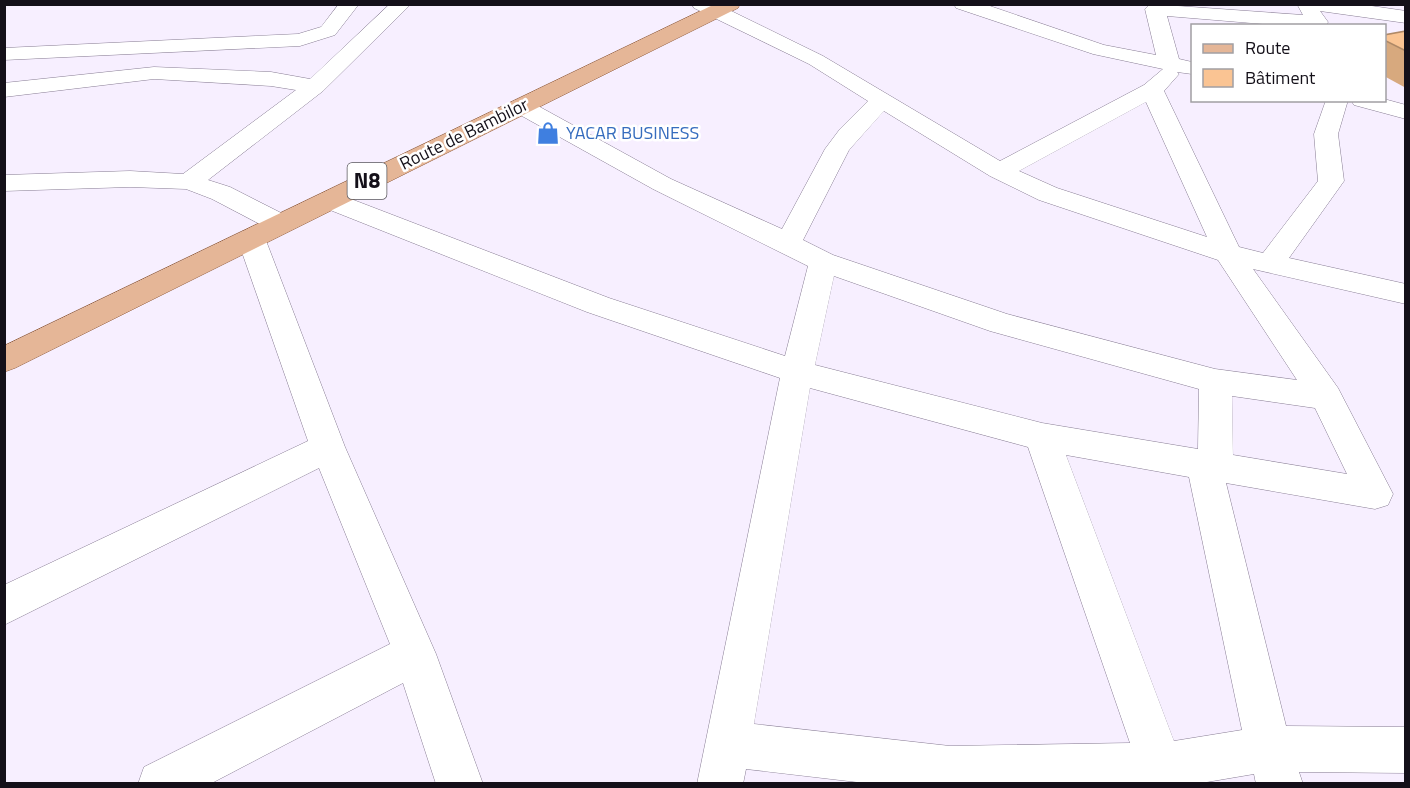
<svg xmlns="http://www.w3.org/2000/svg" width="1410" height="788" font-family="'Titillium Web',sans-serif">
<style>
.lines{fill:none;stroke-linecap:round;stroke-linejoin:round}
.street-casing{stroke:#887d94;stroke-width:1}
.primary-casing{stroke:#915d3d;stroke-width:1}
.street{fill:#fff;fill-rule:evenodd}
.primary{fill:#e5b697;fill-rule:evenodd}
.wall{fill:#d7a97e}
.building{fill:#fac493;stroke:#af8967;stroke-width:1.5}
.labels{text-anchor:middle;stroke-width:5;stroke-linejoin:round;paint-order:stroke}
.far-shop-label{font-size:18px;fill:#366cbe;stroke:#fff;text-anchor:start}
.far-street-label{font-size:18px;fill:#141019;stroke:#fff}
.shield{fill:#fff;stroke:#5a585e;stroke-width:1.5}
.shield-label{font-size:21px;font-weight:bold;fill:#141019}
</style>
<rect width="100%" height="100%" fill="#f7efff"/>
<g class="lines">
<!-- street casing -->
<g class="street-casing">
<path id="street" d="M339,4H359L335,35L300,46L4,60V48L298,34L321,27Z
M390,4H411L323,91L208,180L230,187L291,218L294,224L291,230L281,232L271,230L212,199L186,189L130,187L4,191V175L130,171L183,174L296,90L271,86L154,79L4,97V83L154,67L271,72L310,79Z
M692,4H717L823,56L1000,161L1144,85L1163,69L1093,54L956,8L954,4H984L1104,45L1156,55L1145,9L1150,4L1303,15L1297,4H1358L1406,11V23L1320,11L1328,22L1326,26H1288L1167,16L1179,59L1192,62V74L1177,72L1179,74L1164,91L1239,247L1263,253L1318,181L1314,134L1326,100H1348L1338,134L1344,181L1289,258L1406,284V304L1253,269L1338,388L1393,494L1388,505L1375,509L1226,483L1286,726L1406,727V773L1299,772L1303,784H1256L1254,774L1195,784H874L746,769L743,784H697L780,378L587,312L320,206L316,200L320,194L329,192L338,194L609,298L785,356L808,266L653,189L513,111L510,106L513,101L521,99L529,101L671,179L782,229L825,149L840,129L868,101L809,64L694,8ZM1146,102L1207,237L1057,188L1019,171ZM884,111L990,176L1039,200L1218,260L1297,380L1215,369L1007,314L833,255L803,240L849,150ZM834,276L990,331L1199,389L1198,449L1042,423L815,365ZM810,388L1028,447L1130,743L950,746L754,724ZM1232,396L1315,408L1347,474L1233,455ZM1066,455L1189,477L1242,730L1174,741Z
M1384,99L1406,105V119L1354,105L1351,100Z
M251,229L261,232L265,238L345,447L436,654L483,784H436L403,683L210,784H138L144,767L390,644L319,468L4,625V585L308,441L237,238L241,232Z"/>
</g>
<!-- primary casing -->
<g class="primary-casing">
<path id="primary" d="M715,4H740L738,8L15,368L4,372V346Z"/>
</g>
<!-- street -->
<use href="#street" class="street"/>
<!-- primary -->
<use href="#primary" class="primary"/>
</g>
<!-- wall -->
<path class="wall" d="M1406,31V88L1384,76V35Z"/>
<!-- building -->
<path class="building" d="M1406,31V51L1384,40V35Z"/>
<!-- icons -->
<defs>
<g id="shop-bare" transform="scale(1.8)"><path d="M-5-2.5h2.3a2.7 3.5 0 0 1 5.4 0H5L5.5 6h-11ZM-1.5-2.5h3a1.5 2.3 0 0 0-3 0Z" fill="#3f7fe0" stroke="#fff" stroke-width="2.5" paint-order="stroke"/></g>
</defs>
<g fill-rule="evenodd">
<use href="#shop-bare" x="548" y="133"/>
</g>
<g class="labels">
<!-- far-shop labels -->
<g class="far-shop-label">
<text x="566" y="139">YACAR BUSINESS</text>
</g>
<!-- far-street labels -->
<g class="far-street-label">
<text transform="translate(464 134) rotate(-26)" y="6">Route de Bambilor</text>
</g>
<!-- shield labels -->
<rect class="shield" x="347.5" y="163" width="39" height="36" rx="4.5"/>
<g class="shield-label">
<text x="367" y="188">N8</text>
</g>
</g>
<!-- border -->
<rect width="1410" height="788" fill="none" stroke="#141019" stroke-width="12"/>
<!-- legend -->
<rect x="1191" y="24" width="195" height="78" fill="#ffffff" stroke="#a19fa3" stroke-width="1.5"/>
<rect x="1203" y="44" width="30" height="9" fill="#e5b697" stroke="#a19fa3" stroke-width="1.5"/>
<text x="1245" y="54" font-size="18" fill="#141019">Route</text>
<rect x="1203" y="69" width="30" height="18" fill="#fac493" stroke="#a19fa3" stroke-width="1.5"/>
<text x="1245" y="84" font-size="18" fill="#141019">Bâtiment</text>
</svg>
